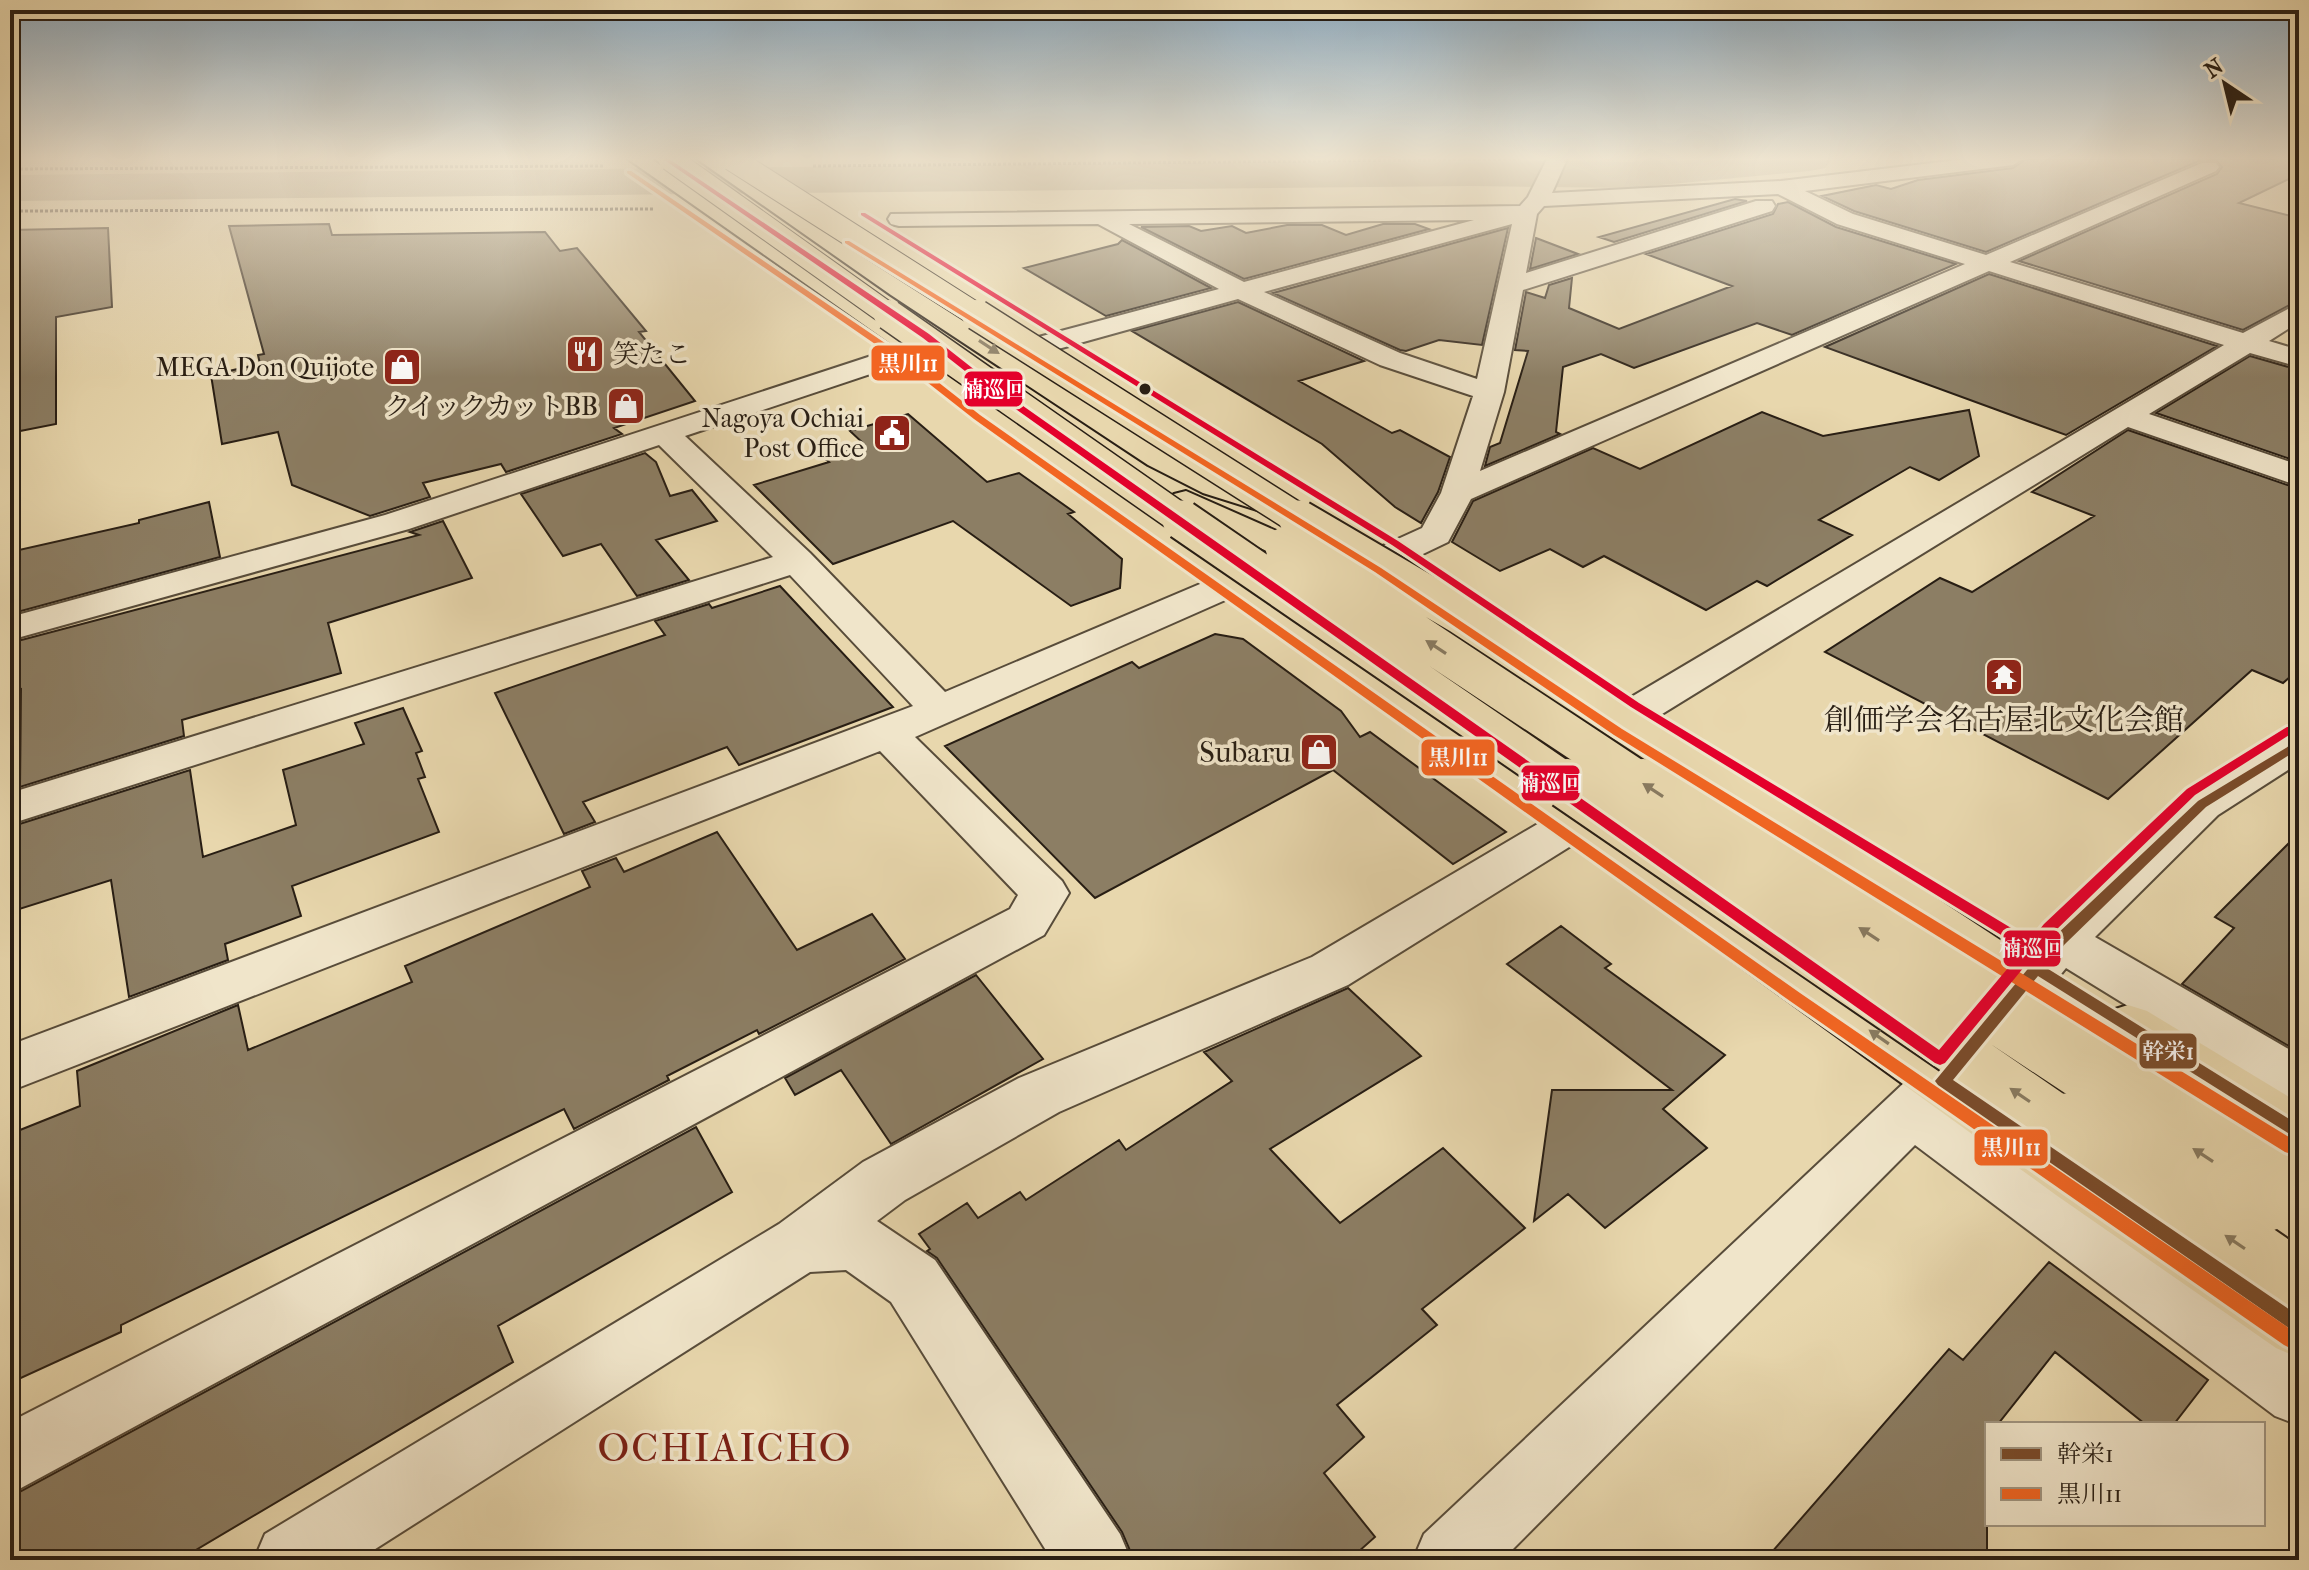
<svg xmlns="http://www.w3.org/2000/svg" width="2309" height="1570" font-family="'IM FELL French Canon','Noto Serif JP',serif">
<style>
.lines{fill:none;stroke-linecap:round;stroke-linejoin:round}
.river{fill:#a79879;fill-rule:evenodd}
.building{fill:#8c7e64;stroke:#281e14;stroke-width:2}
.minor-casing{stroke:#584c3a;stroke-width:4}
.highway-casing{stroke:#281e14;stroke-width:4}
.path{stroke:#281e14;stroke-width:3;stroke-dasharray:3 2;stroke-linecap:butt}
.minor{fill:#f0e5ca;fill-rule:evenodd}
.highway{fill:#e8d7ad;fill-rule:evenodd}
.highway-bridge-far4-casing{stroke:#281e14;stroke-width:25;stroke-linecap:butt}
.highway-bridge-far3-casing{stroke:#281e14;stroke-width:33;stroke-linecap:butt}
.highway-bridge-far2-casing{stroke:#281e14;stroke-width:43;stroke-linecap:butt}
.highway-bridge-far1-casing{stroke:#281e14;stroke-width:54;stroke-linecap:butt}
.highway-bridge-casing{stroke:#281e14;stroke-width:69;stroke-linecap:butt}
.highway-bridge-far4{stroke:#e8d7ad;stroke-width:23}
.highway-bridge-far3{stroke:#e8d7ad;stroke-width:30}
.highway-bridge-far2{stroke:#e8d7ad;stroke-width:39}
.highway-bridge-far1{stroke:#e8d7ad;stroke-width:50}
.highway-bridge{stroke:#e8d7ad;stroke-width:65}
.bus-1-casing{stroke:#f0e5ca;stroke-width:6}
.bus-2-casing{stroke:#f0e5ca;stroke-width:6}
.bus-3-casing{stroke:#f0e5ca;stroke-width:6}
.bus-1{fill:#7a4b2a;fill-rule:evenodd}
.bus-2{fill:#f26522;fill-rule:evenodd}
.bus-3{fill:#e4002b;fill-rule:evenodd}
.oneway{fill:#887a60}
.bus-dot{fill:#281e14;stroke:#f0e5ca;stroke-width:3}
.labels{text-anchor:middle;stroke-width:7;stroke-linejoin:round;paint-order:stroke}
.far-poi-label{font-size:26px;fill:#281e14;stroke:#f0e5ca;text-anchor:end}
.poi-label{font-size:30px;fill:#281e14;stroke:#f0e5ca}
.near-quarter-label{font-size:40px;letter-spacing:2px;fill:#7a1f14;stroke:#f0e5ca}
.line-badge{stroke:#f0e5ca;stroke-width:3}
.badge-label{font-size:22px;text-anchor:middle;font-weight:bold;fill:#fff}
</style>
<rect width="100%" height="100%" fill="#e8d7ad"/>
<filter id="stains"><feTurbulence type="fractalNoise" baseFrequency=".0025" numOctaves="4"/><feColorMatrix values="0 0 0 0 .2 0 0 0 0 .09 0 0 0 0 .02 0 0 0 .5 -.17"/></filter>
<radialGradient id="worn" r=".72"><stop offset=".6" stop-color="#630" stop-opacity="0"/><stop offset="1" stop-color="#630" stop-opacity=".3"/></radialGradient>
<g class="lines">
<!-- river -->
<path class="river" d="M1671,159H1831L1825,168L1810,171L1629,188L1470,186L10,201V175L1470,160L1629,162Z"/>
</g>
<!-- building -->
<path class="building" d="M2026,159H2299V174L2239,203L2299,218V300L2243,330L2019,261L2217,174L2222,167L2216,160H2201L1986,252L1854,211L1822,196L1876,185L1891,189L1918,180L2013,168Z
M1735,199L1747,201L1614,242L1599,237Z
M1788,202L1836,227L1956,264L1792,335L1757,323L1634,368L1601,354L1563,367L1556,432L1560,434L1485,466L1490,447L1500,443L1528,351L1515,350L1526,292L1545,298L1549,285L1572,278L1569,308L1619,329L1732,286L1646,254L1773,214L1778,204Z
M329,224L332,235L545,232L560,251L577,248L646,331L639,332L695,401L614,428L622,434L506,472L501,464L423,483L430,497L370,516L292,485L278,432L222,444L211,375L260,364L258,355L264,354L229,226Z
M1383,224H1415L1429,229L1244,279L1141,227L1189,226L1201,231L1232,226L1246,233L1287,225H1322L1346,235Z
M108,228L112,307L56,317V424L10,433V230Z
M1508,228L1482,345L1439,340L1406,351L1400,350L1273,293Z
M1536,238L1578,254L1530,269Z
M1122,240L1211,288L1106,316L1024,268L1118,244Z
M1989,274L2217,346L2066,435L1825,347Z
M1238,302L1364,361L1299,381L1392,433L1400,430L1450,457L1438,492L1421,523L1395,507L1322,444L1132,331Z
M2250,356L2299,370V462L2156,413Z
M1969,410L1979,456L1939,480L1910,467L1819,520L1852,535L1767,586L1757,581L1706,610L1604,556L1583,567L1550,549L1500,571L1452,542L1473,501L1593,448L1640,469L1762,412L1823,436Z
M908,414L987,482L1019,473L1074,512L1068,514L1122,559L1120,588L1071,606L953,521L833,564L754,485L829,462L824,458L864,444L850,431Z
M2128,430L2299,489V669L2283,683L2252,670L2108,799L1825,652L1940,578L1972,592L2094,516L2032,492Z
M645,453L656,462L670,496L692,490L717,521L656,540L689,580L637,596L601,544L563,556L521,494Z
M209,502L220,557L10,614V552L139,523V520Z
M443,521L472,578L328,623L341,673L182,720L184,736L20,787L21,689L10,692V643L419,535L410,532Z
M780,586L893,707L739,765L727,747L583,802L595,822L564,834L495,693L665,635L655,621L709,604L712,608Z
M1215,634L1243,639L1341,711L1360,737L1370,732L1506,832L1453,864L1333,770L1095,898L945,746L1132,662L1139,668Z
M403,708L422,751L416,753L425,777L418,779L439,832L292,886L301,916L225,944L228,960L129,997L111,880L10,912V827L190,770L203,857L296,825L283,770L364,744L355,723Z
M717,832L797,950L872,914L905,959L759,1034L757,1030L667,1076L669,1080L574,1129L564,1109L121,1325V1332L10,1383V1134L80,1106L77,1071L238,1005L248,1050L412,982L405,966L590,887L582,871L616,858L624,872Z
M2299,833V1052L2182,984L2234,928L2215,917Z
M1561,926L1611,964L1605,968L1725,1055L1663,1109L1707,1148L1605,1228L1568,1194L1534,1221L1552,1090H1672L1507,964Z
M976,975L1043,1059L891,1144L841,1070L795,1095L785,1078Z
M1348,988L1421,1056L1270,1149L1340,1223L1443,1148L1525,1228L1422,1309L1437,1325L1337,1405L1364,1437L1324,1473L1375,1537L1349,1560H1134L1122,1532L937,1258L927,1251L930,1249L919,1234L967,1203L978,1218L1020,1192L1026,1200L1119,1140L1126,1150L1232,1081L1204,1052Z
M696,1127L732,1192L498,1326L513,1362L179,1560H10V1497Z
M2049,1262L2208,1380L2174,1424H2145L2055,1352L1998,1424H1987V1560H1765L1949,1349L1963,1360Z"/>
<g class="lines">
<!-- minor casing -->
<g class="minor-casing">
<path id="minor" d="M1547,159H1567L1552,193L1781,181L1966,159H2023L2013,165L1805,191L1853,214L1986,255L2202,163H2216L2219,167L2216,171L2010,262L2243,333L2299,303V322L2269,341L2299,350V367L2250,353L2149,414L2299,465V486L2128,427L1641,727L1626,731L1611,727L1605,718L1611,709L2224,345L1989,271L1471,499L1448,542L1400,565L1248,590L915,737L1062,881L1069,893L1044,935L10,1494V1422L1010,909L1018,895L880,751L10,1091V1045L913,706L790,575L10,824V793L773,557L659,445L409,529L10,640V617L385,515L917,341L927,343L931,349L927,355L685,436L810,553L945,692L1226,573L1378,548L1422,528L1441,493L1473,396L1380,365L1238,299L1051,351H1031L1027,345L1031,339L1219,289L1098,224L899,226L891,224L888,219L891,214L1520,206L1528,197ZM1778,194L1837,224L1965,264L1480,471L1504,392L1523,290L1772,211L1775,206L1772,201H1756L1526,273L1537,214L1544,206ZM1474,220L1244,282L1129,224ZM1512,224L1477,379L1400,353L1264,292Z
M2299,730V763L2218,815L2095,937L2299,1055V1106L2279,1099L2066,968L1952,1108L2299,1352V1425L2275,1416L1915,1145L1502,1560H1413L1424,1534L1923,1065L2042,927L2186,793L2284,734Z
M1574,807L1590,812L1597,823L1590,834L1348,985L1059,1112L905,1200L877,1221L935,1260L1120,1534L1131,1560H1052L891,1302L846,1270L810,1272L358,1560H254L265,1534L779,1224L863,1162L1019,1078L1312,957L1558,812Z"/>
</g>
<!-- highway casing -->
<g class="highway-casing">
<path id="highway" d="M628,159H651L927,343L996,398C1430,696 1858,1001 2299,1289V1358L2276,1348L2056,1195L1558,834L1226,589L976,410L907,355Z
M697,159H720L1170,451L1227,479L1288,499L1293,506L1288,513L1276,516L1203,493L1148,465L891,295Z
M1186,491L1297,540L1302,547L1297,554L1285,557L1273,554L1174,508L1169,501L1174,494Z
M2128,1005L2147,1011L2299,1103V1145L2287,1150L2267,1142L2109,1041L2101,1026L2109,1011Z"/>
</g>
<!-- path -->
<path class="path" d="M813,166L1519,159
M10,169L605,166
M10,211L653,209"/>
<!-- minor -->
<use href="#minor" class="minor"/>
<!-- highway -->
<use href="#highway" class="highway"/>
<!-- highway-bridge-far4 casing -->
<g class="highway-bridge-far4-casing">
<path id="highway-bridge-far4" d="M670,159L892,317
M732,159L980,317"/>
</g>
<!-- highway-bridge-far3 casing -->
<g class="highway-bridge-far3-casing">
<path id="highway-bridge-far3" d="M889,315L1185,522
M977,315L1303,522"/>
</g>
<!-- highway-bridge-far2 casing -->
<g class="highway-bridge-far2-casing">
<path id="highway-bridge-far2" d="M1182,520L1570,786
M1299,520L1461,615L1721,786
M1285,547L1646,786"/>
</g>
<!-- highway-bridge-far1 casing -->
<g class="highway-bridge-far1-casing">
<path id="highway-bridge-far1" d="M1567,784L2069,1128
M1643,784L2163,1128
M1718,784L2240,1128"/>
</g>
<!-- highway-bridge casing -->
<g class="highway-bridge-casing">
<path id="highway-bridge" d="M2066,1126L2299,1286
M2160,1126L2268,1198
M2237,1126L2299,1167"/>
</g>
<!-- highway-bridge-far4 -->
<use href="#highway-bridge-far4" class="highway-bridge-far4"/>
<!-- highway-bridge-far3 -->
<use href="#highway-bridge-far3" class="highway-bridge-far3"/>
<!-- highway-bridge-far2 -->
<use href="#highway-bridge-far2" class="highway-bridge-far2"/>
<!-- highway-bridge-far1 -->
<use href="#highway-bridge-far1" class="highway-bridge-far1"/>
<!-- highway-bridge -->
<use href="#highway-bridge" class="highway-bridge"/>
<!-- bus-1 casing -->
<g class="bus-1-casing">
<path id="bus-1" d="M2299,740V749L2206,807L2065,944L2045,967L2299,1125V1140L2038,976L1953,1080L2299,1316V1335L1938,1085L1935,1081L2055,936L2198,801Z"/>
</g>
<!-- bus-2 casing -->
<g class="bus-2-casing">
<path id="bus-2" d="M627,171H631L910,360L980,415L1800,993L2296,1333L2299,1339L2296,1345L2290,1348L2284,1345L1790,1001L974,419L904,364L627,173Z
M845,241H849L1381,568L1622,729L2297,1142L2299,1147L2297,1152L2291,1154L2285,1152L1614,735L1375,572L845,243Z"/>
</g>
<!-- bus-3 casing -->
<g class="bus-3-casing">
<path id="bus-3" d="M663,159H669L929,334L999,389L1939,1050L2024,949L1631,707L1392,545L861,215V213H865L1398,541L1639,703L2031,940L2044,924L2187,789L2287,727H2295L2297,730L2195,795L2054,932L2042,946L2050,951L2052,955L2050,959L2045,960L2034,955L1945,1063L1940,1065L1935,1063L993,393L923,338Z"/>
</g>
<!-- bus-1 -->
<use href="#bus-1" class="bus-1"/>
<!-- bus-2 -->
<use href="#bus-2" class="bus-2"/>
<!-- bus-3 -->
<use href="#bus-3" class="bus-3"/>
</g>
<!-- one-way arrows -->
<defs><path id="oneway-solid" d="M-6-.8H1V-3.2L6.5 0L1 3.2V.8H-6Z" transform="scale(2)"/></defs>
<g class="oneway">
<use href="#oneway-solid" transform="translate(989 347) rotate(33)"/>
<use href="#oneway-solid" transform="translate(1436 647) rotate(-147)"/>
<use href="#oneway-solid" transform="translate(1653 790) rotate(-147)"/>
<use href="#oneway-solid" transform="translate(1869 934) rotate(-147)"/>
<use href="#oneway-solid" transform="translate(1879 1037) rotate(-145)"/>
<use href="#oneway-solid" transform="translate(2020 1095) rotate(-146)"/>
<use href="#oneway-solid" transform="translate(2203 1155) rotate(-147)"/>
<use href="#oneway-solid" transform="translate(2235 1242) rotate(-146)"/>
</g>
<!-- sky -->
<linearGradient id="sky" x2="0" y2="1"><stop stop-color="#8ea9bc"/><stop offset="0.42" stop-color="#f5edda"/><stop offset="1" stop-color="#f5edda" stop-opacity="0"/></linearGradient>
<rect width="2309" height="378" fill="url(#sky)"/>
<!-- icons -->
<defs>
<g id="restaurant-square" transform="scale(2)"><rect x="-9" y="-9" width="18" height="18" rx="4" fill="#8f2418" stroke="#f0e5ca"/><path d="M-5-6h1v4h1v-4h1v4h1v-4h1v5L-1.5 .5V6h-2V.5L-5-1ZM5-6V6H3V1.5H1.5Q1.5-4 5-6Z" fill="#fff"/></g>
<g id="shop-square" transform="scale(2)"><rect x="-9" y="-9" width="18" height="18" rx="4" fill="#8f2418" stroke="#f0e5ca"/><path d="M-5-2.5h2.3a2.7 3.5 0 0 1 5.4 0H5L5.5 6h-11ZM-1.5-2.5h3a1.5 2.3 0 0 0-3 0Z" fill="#fff"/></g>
<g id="civic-square" transform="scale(2)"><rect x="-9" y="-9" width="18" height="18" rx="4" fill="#8f2418" stroke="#f0e5ca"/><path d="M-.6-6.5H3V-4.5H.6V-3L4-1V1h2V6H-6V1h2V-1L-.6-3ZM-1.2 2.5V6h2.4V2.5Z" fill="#fff"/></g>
<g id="temple-square" transform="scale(2)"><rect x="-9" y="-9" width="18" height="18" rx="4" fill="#8f2418" stroke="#f0e5ca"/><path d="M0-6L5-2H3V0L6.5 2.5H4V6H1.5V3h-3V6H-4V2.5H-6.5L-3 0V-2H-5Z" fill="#fff"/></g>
</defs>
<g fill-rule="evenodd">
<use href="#restaurant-square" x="585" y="354"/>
<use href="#shop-square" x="402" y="367"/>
<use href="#shop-square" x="626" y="406"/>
<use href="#civic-square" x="892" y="433"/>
<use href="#temple-square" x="2004" y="677"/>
<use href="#shop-square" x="1319" y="752"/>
</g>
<!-- markers -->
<circle class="bus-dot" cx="1145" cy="389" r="7"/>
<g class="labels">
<!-- far-poi labels -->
<g class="far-poi-label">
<text x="613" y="363" text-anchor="start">笑たこ</text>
<text x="374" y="376">MEGA Don Quijote</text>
<text x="598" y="415">クイックカットBB</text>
<text x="864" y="427">Nagoya Ochiai<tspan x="864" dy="30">Post Office</tspan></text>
</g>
<!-- poi labels -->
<g class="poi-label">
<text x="2004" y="730">創価学会名古屋北文化会館</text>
<text x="1291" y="762" text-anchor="end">Subaru</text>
</g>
<!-- near-quarter labels -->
<g class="near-quarter-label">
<text x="725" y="1461">OCHIAICHO</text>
</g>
</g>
<g class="line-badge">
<rect x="870" y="344" width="76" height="38" rx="8" fill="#f26522"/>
<rect x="963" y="370" width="61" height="38" rx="8" fill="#e4002b"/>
<rect x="1420" y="738" width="76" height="39" rx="8" fill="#f26522"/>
<rect x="1520" y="764" width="61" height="38" rx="8" fill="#e4002b"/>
<rect x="2002" y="929" width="60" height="39" rx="8" fill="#e4002b"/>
<rect x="2138" y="1032" width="60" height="38" rx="8" fill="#7a4b2a"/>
<rect x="1973" y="1128" width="76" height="39" rx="8" fill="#f26522"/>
</g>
<g class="badge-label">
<text x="908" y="371">黒川11</text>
<text x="994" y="397">楠巡回</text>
<text x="1458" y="765">黒川11</text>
<text x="1550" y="791">楠巡回</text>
<text x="2032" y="956">楠巡回</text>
<text x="2168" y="1059">幹栄1</text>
<text x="2011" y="1155">黒川11</text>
</g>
<!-- margin -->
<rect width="2309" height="1570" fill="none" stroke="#e8d7ad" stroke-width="40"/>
<rect x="12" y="12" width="2285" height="1546" fill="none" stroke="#281e14" stroke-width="4"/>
<rect x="20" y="20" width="2269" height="1530" fill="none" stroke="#281e14" stroke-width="2"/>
<!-- legend -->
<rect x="1985" y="1422" width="280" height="104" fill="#f0e5ca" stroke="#a09581" stroke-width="2"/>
<rect x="2001" y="1448" width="40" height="12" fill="#7a4b2a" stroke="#a09581" stroke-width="2"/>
<text x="2057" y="1462" font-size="24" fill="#281e14">幹栄1</text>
<rect x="2001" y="1488" width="40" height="12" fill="#f26522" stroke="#a09581" stroke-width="2"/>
<text x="2057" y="1502" font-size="24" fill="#281e14">黒川11</text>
<!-- north arrow -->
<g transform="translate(2225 84) rotate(325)" stroke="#f0e5ca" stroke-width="6" paint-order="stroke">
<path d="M0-6L14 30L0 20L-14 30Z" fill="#281e14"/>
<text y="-12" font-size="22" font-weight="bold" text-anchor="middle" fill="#281e14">N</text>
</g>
<rect width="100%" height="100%" filter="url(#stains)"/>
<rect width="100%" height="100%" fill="url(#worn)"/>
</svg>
